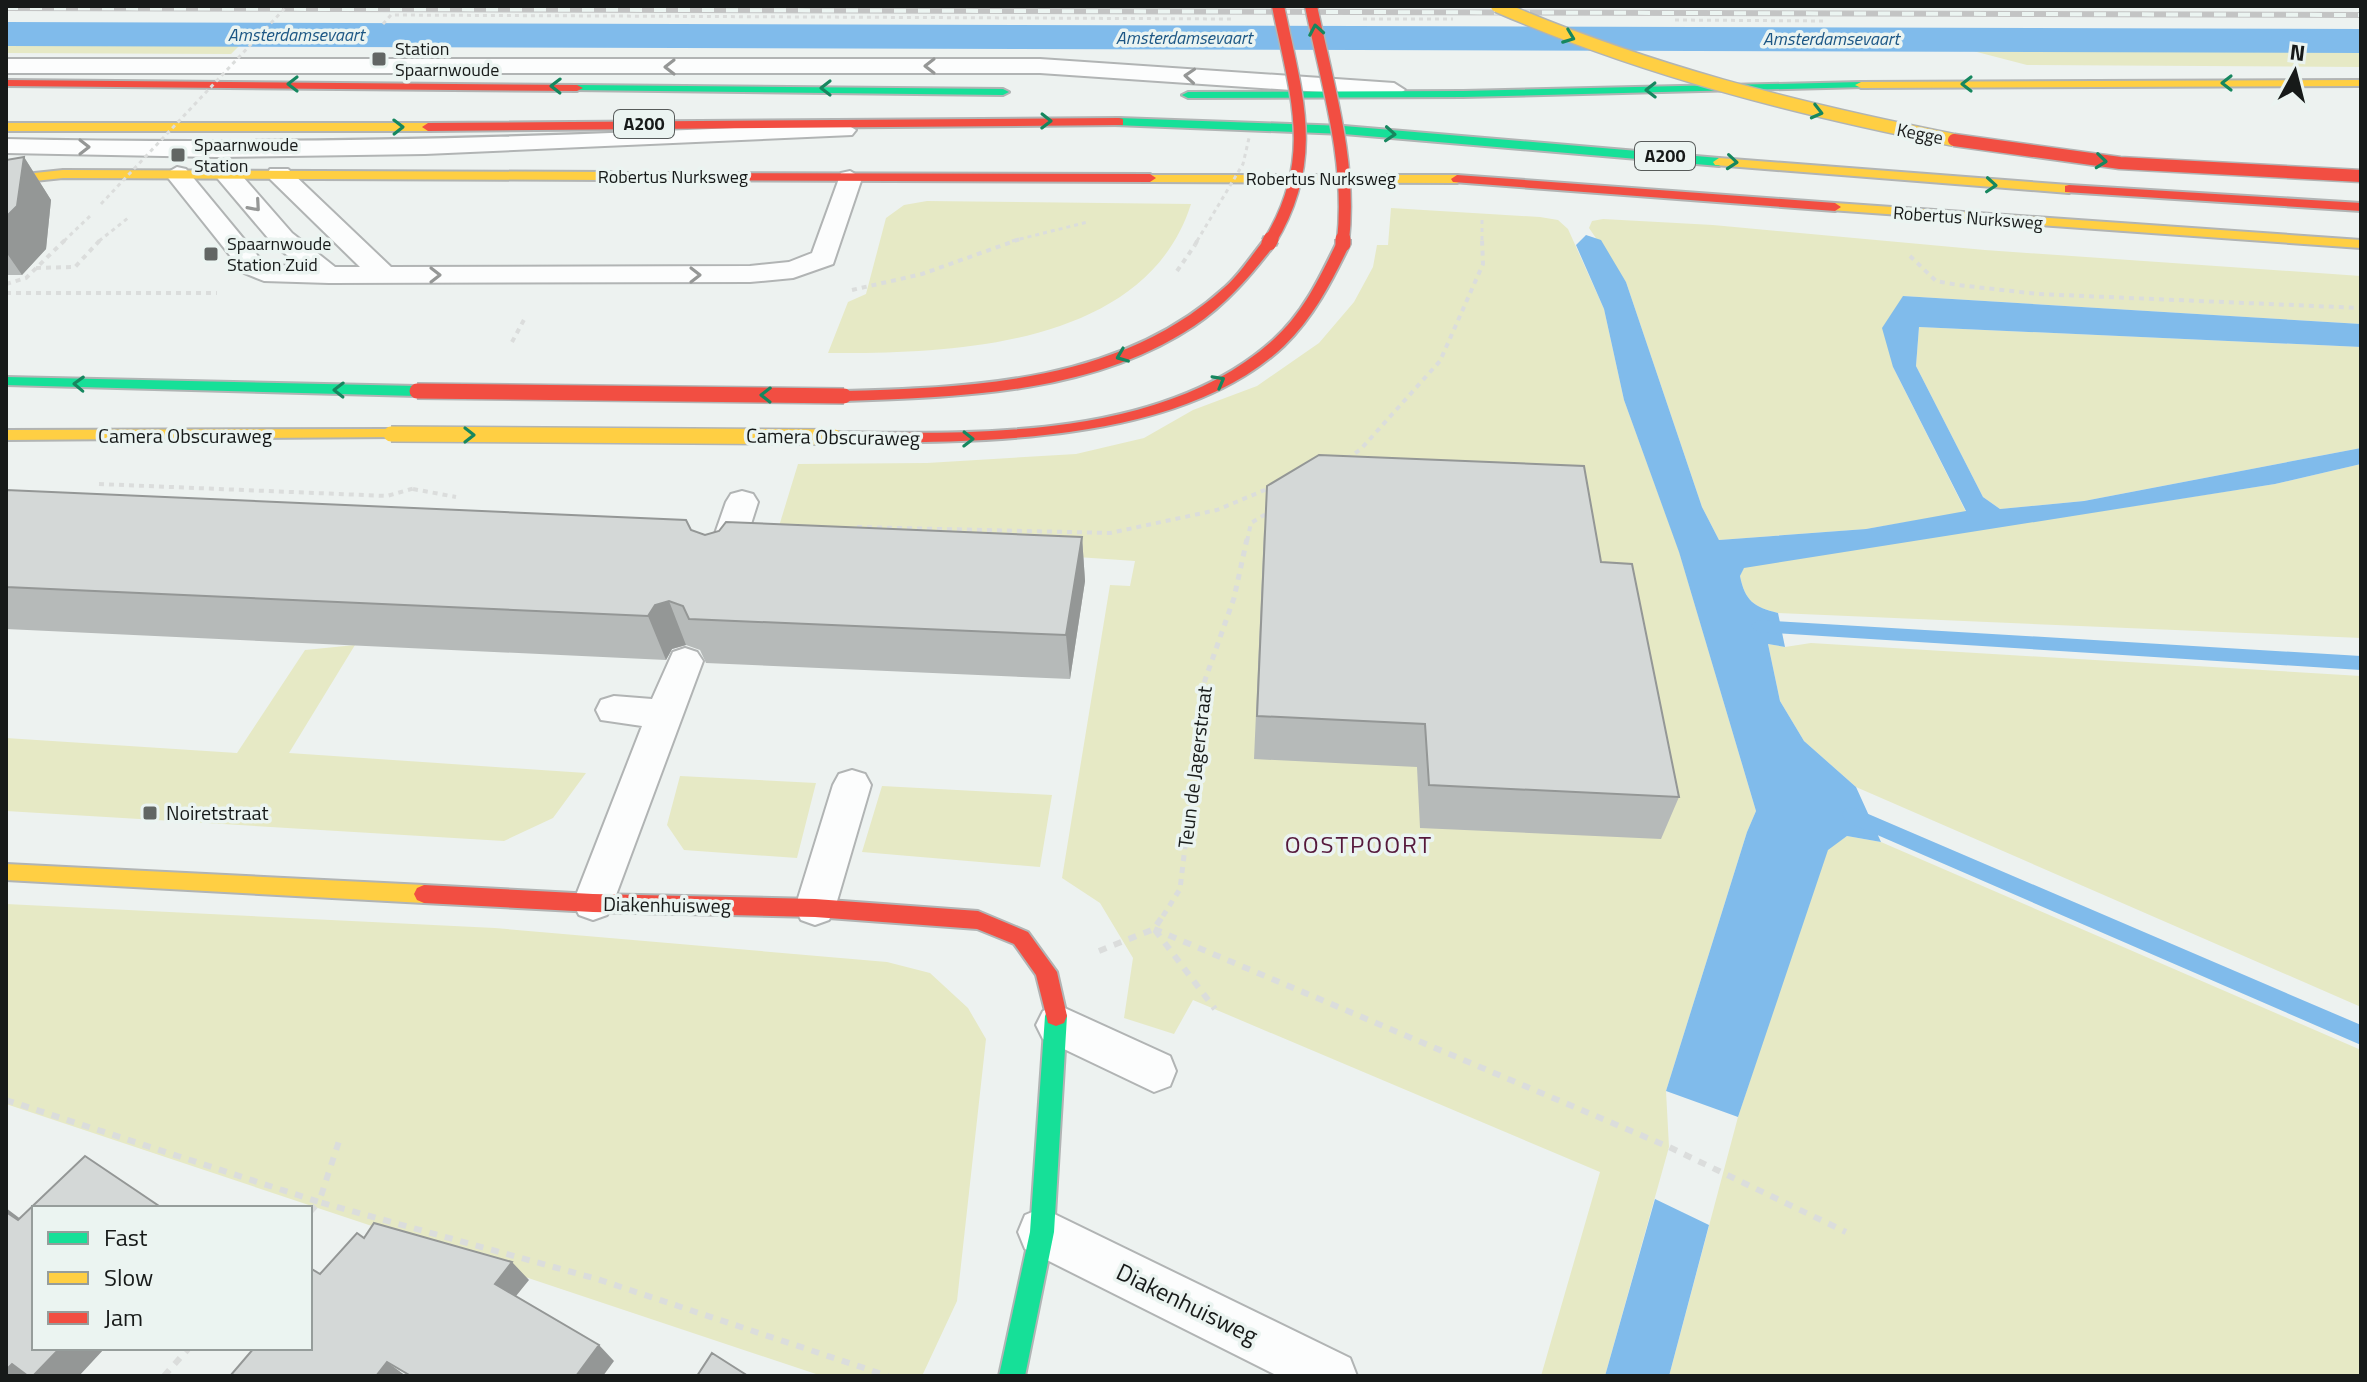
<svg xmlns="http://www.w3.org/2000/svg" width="2367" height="1382" font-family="'Titillium Web',sans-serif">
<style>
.green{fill:#e6e9c5}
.water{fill:#80bbeb}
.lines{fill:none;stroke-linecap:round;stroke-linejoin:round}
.stream{fill:#80bbeb;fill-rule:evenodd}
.canal{fill:#80bbeb;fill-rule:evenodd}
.lane-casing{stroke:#b1b4b4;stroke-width:4}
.fast-casing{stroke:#b1b4b4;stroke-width:4}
.slow-casing{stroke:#b1b4b4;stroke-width:4}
.jam-casing{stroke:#b1b4b4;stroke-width:4}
.path-far3{stroke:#dbdddc;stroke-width:3;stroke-dasharray:4 4;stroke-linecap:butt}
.path-far2{stroke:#dbdddc;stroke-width:4;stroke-dasharray:5 5;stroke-linecap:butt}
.path-far1{stroke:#dbdddc;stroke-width:5;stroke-dasharray:6 6;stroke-linecap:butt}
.path{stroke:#dbdddc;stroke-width:6;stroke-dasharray:8 8;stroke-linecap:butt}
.lane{fill:#fcfdfd;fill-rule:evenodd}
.fast{fill:#16e098;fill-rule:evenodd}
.slow{fill:#ffcf43;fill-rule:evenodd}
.jam{fill:#f24e42;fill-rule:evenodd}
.rail-casing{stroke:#c3c4c4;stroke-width:6}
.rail{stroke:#ebf4f1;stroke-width:4;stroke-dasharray:12;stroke-linecap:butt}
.slow-bridge-far1-casing{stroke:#b1b4b4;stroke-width:15;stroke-linecap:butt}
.slow-bridge-casing{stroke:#b1b4b4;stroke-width:18;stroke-linecap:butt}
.jam-bridge-far1-casing{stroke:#b1b4b4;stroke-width:15;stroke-linecap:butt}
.jam-bridge-casing{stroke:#b1b4b4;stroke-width:18;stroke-linecap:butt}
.path-bridge-far1{stroke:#dbdddc;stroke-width:3;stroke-dasharray:4 4;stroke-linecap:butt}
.path-bridge{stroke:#dbdddc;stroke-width:4;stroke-dasharray:5 5;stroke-linecap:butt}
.slow-bridge-far1{stroke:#ffcf43;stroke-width:12}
.slow-bridge{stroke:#ffcf43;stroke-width:15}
.jam-bridge-far1{stroke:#f24e42;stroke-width:12}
.jam-bridge{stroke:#f24e42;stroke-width:15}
.wall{fill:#b6bab9}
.shaded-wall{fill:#949796}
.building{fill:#d4d8d7;stroke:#949796;stroke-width:2}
.oneway{stroke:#16875f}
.oneway2{stroke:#959796}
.poi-dot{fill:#626664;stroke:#ebf4f1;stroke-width:3}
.labels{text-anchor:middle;stroke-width:7;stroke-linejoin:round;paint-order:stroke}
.far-water-label{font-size:18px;font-style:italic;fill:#1d5785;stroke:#ebf4f1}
.far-poi-label{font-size:18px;fill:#171a19;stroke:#ebf4f1;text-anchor:start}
.shield{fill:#ebf4f1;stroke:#575b5a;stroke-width:2}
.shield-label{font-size:18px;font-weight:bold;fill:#171a19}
.far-street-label{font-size:18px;fill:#171a19;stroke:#ebf4f1}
.street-label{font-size:20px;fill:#171a19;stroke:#ebf4f1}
.poi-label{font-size:20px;fill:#171a19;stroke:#ebf4f1;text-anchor:start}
.quarter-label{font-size:24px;letter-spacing:2px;fill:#55183b;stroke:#ebf4f1}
.near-street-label{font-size:24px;fill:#171a19;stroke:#ebf4f1}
</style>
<rect width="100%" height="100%" fill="#edf2f0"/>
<!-- green -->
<path class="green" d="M6,39H246L231,54L6,53Z
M1950,45L2361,48V67L2027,65Z
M927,201L1191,204C1146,347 952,354 828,353L848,302L866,294L886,218L904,205Z
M1391,208L1540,217L1558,220L1568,229L1604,309L1624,400L1678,548L1756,811L1747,832L1666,1091L1669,1147L1605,1376H1541L1600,1172L1193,1000L1174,1034L1124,1018L1133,958L1100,903L1062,878L1110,585L1130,586L1135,561L776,536L798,464L927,463L1076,454L1144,438L1193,410L1257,386L1319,343L1354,302L1373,267L1377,245H1388Z
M1603,219L1713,225L1985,250L2361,276V324L1903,296L1893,367L1966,512L1866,529L1719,540L1702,507L1626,282L1589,228L1592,221Z
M1919,327L2361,347V448L2084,501L2000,509L1983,497L1916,366Z
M2361,464V638L1778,613C1754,607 1745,601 1740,576L1744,567L1764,563L2275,484Z
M1811,643L2361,676V1007L1856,787L1804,741L1780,701L1768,644L1785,647Z
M355,645L289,753L586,773L553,818L504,841L6,811V738L237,753L305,650Z
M680,776L816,783L797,858L684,850L667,825Z
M882,786L1052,795L1040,867L862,852Z
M1847,836L1881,842L2361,1050V1376H1669L1738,1117L1818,872L1828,849Z
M6,904L495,928L887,962L930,973L968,1008L986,1039L957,1301L922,1376H822L6,1104Z"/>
<!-- water -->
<path class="water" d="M1586,235L1601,240L1626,282L1702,507L1719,540L1866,529L1966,511L1893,367L1882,328L1903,296L2361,324V347L1919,327L1916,366L1983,497L2000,509L2084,501L2361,448V464L2275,484L1744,568L1740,576C1745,601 1754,607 1778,613L1785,647L1768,644L1780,701L1804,741L1856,787L1881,842L1847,836L1828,850L1738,1117L1666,1091L1747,832L1756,811L1679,552L1624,400L1604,309L1576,245Z
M1655,1199L1709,1225L1669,1376H1605Z"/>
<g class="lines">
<!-- stream -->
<path class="stream" d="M1759,620L2361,656V670L1759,632L1750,626Z
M1852,807L2361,1025V1045L1845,821L1842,815L1845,809Z"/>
<!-- canal -->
<path class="canal" d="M6,22L2361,29V53L6,46Z"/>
<!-- lane casing -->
<g class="lane-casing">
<path id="lane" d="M6,59H1040L1394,83L1405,90L1394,97L1040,73H6Z
M844,123L856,130L852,135L425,154L216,157L6,153V139C286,145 565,137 844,123Z
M177,167L186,169L262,261L269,265L301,266L274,245L218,179L215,174L218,169H236L292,233L335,267H360L270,179L267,174L270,169H288L391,267L750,266L789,262L812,253L841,173L850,171L862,178L833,264L793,278L750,282L329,283L264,281L244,273L165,174Z
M742,491L753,494L758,502L738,565L733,573L721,577L709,573L704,565L726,502L731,494Z
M685,648L697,652L703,661L613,903L607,915L593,920L579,915L573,903L642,726L601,720L596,710L601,700L614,696L652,699L673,652Z
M852,770L865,774L871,785L835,908L829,920L815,925L801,920L795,908L833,785L839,774Z
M1058,1005L1170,1056L1176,1071L1170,1086L1154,1092L1043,1039L1036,1025L1043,1011Z
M1042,1208L1350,1358L1357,1376H1278L1025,1249L1018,1232L1025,1215Z"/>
</g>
<!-- fast casing -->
<g class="fast-casing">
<path id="fast" d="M1861,82L1867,85L1865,87L1463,97L1188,98L1182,95L1188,92L1463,91Z
M577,85L1003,89L1009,92L1003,95L573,90L571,88Z
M1119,118L1344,126L1719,158L1725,162L1719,166L1344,134L1115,125V119Z
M6,377L417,386L424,391L417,396L6,385Z
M1056,1006L1064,1009L1067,1016L1054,1232L1025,1376H999L1030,1232L1045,1016L1048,1009Z"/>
</g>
<!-- slow casing -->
<g class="slow-casing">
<path id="slow" d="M2361,80V86L1861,88L1855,85L1861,82Z
M6,123H428L434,127L428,131H6Z
M1719,158L2069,185L2075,189L2069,193L1715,165L1713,162Z
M63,170L611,172L617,176L611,180L63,178L6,184V176Z
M1146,175H1457L1463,179L1457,183L1150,182L1144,178Z
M1835,203L2361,240V248L1830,210V204Z
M391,429L399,434L396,437L6,440V430Z
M6,864L424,885L431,888L434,894L431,900L424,903L6,880Z"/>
</g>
<!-- jam casing -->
<g class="jam-casing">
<path id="jam" d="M6,80L577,85L583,88L577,91L6,86Z
M1119,118L1123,119V125L428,131L422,127L428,123Z
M607,173L1150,174L1156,178L1150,182L611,180L605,176Z
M1457,175L1835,203L1841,207L1835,211L1453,182L1451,179Z
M2069,185L2361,203V211L2065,192V186Z
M1269,239L1276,243C1252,274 1227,304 1194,326C1092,394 962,397 844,401L837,396L844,391C977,387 1121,382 1225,287C1240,274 1251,256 1264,240Z
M1343,240L1350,244C1332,281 1314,317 1284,346C1178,446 971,443 834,442L826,437L834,432C974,434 1162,440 1273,340C1303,313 1319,279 1336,244Z
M424,885L593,894L815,899L978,911L1028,932L1057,972L1067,1016L1064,1023L1056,1026L1048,1023L1036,975L1014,944L977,929L815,917L593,912L424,903L417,900L414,894L417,888Z"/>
</g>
<!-- path-far3 -->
<path class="path-far3" d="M1363,19H1453
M1675,20L1826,21
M383,24L391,15L1233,19
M1482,220V241
M64,241L90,216
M99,241L128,218
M1012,241L1088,222"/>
<!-- path-far2 -->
<path class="path-far2" d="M1910,256L1936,281L1958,285L2038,294L2361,308
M36,268L75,267L101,239
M1177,271L1195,245
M6,284L26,278L66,239
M852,290L922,274L1020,239
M6,293H217
M512,342L526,316
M1347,459L1361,449L1440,361L1483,264L1482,239
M99,484L387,496L415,488
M413,489L456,497
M857,527L1110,533L1217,510L1272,487
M1247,541L1251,523L1269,512"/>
<!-- path-far1 -->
<path class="path-far1" d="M1163,916L1180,889L1205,680L1234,598L1247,539"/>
<!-- path -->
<path class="path" d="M1154,929L1669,1147L1846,1232
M1155,930L1215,1009
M1099,951L1154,929L1164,914
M6,1100L319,1202L340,1138
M310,1212L319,1202L597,1279L888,1376
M164,1376L189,1348"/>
<!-- lane -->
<use href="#lane" class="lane"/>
<!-- fast -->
<use href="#fast" class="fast"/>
<!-- slow -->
<use href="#slow" class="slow"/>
<!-- jam -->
<use href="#jam" class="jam"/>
<!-- rail casing -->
<g class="rail-casing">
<path id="rail" d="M6,8L2361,15"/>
</g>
<!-- rail -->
<use href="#rail" class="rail"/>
<!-- slow-bridge-far1 casing -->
<g class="slow-bridge-far1-casing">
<path id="slow-bridge-far1" d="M1497,6C1644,70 1797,109 1954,140"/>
</g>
<!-- slow-bridge casing -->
<g class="slow-bridge-casing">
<path id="slow-bridge" d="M391,434L834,437"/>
</g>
<!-- jam-bridge-far1 casing -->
<g class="jam-bridge-far1-casing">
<path id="jam-bridge-far1" d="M1311,6C1327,83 1352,162 1343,241
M1954,140L2120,163L2361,176
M1270,241C1320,159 1296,94 1278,6"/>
</g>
<!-- jam-bridge casing -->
<g class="jam-bridge-casing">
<path id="jam-bridge" d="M1269,243L1271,239
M1343,244V239
M417,391L844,396"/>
</g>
<!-- path-bridge-far1 -->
<path class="path-bridge-far1" d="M101,204L287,6
M1197,241L1243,164L1249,138"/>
<!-- path-bridge -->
<path class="path-bridge" d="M1195,245L1198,239"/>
<!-- slow-bridge-far1 -->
<use href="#slow-bridge-far1" class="slow-bridge-far1"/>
<!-- slow-bridge -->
<use href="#slow-bridge" class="slow-bridge"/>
<!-- jam-bridge-far1 -->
<use href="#jam-bridge-far1" class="jam-bridge-far1"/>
<!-- jam-bridge -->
<use href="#jam-bridge" class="jam-bridge"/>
</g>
<!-- wall -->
<path class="wall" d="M24,157L51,200L46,249L22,275H6V160Z
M6,490L691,530L705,535L1082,537L1085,581L1070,679L706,663L700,650L686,645L672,649L666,660L6,629Z
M1264,530L1601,562L1679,797L1661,839L1420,828L1417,767L1254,759Z"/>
<!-- shaded-wall -->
<path class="shaded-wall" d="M24,157L51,200L46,249L22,275L6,252V217Z
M1082,537L1085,581L1070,679L1066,635Z
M669,601L686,645L672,649L666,660L648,616L655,605Z
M6,1208L34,1229L18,1220L6,1212Z
M512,1262L529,1280L512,1301L495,1284Z
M599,1345L614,1361L603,1376H576Z
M60,1348H105L79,1376H6V1370L12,1364Z
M387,1362L406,1376H376Z"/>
<!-- building -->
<path class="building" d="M24,157L17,206L6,217V160Z
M1319,455L1584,466L1601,562L1632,564L1679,797L1429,785L1425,724L1257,716L1267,486Z
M6,490L686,520L691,530L705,535L719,531L726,522L1082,537L1066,635L689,619L683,606L669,601L655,605L648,616L6,587Z
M85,1156L162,1208H34V1348H60L33,1376H28L12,1364L6,1370V1212L18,1220Z
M374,1223L512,1262L495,1284L599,1345L576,1376H411L387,1362L376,1376H230L254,1348H310V1268L320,1274L357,1233L364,1238Z
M712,1353L748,1376H697Z"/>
<!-- one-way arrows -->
<defs><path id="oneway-chevron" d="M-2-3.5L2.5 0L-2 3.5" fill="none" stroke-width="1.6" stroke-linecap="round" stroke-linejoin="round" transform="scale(2)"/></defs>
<g class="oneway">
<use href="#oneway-chevron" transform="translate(1316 30) rotate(-100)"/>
<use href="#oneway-chevron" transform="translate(1569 37) rotate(21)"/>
<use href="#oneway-chevron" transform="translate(2227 83) rotate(180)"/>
<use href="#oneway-chevron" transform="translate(293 84) rotate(-180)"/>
<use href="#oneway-chevron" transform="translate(1967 84) rotate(180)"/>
<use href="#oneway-chevron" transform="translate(556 86) rotate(-179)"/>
<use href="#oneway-chevron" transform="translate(826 88) rotate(-180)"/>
<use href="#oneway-chevron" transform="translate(1651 90) rotate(179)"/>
<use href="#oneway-chevron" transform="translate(1817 112) rotate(14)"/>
<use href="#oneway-chevron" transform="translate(1046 121) rotate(1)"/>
<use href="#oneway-chevron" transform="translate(398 127) rotate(-1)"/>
<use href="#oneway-chevron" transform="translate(1390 134) rotate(4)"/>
<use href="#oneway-chevron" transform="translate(2101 161) rotate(6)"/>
<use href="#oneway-chevron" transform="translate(1732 162) rotate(5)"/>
<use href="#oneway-chevron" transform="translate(1991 185) rotate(4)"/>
<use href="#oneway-chevron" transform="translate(1122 356) rotate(158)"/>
<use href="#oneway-chevron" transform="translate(1219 381) rotate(-29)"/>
<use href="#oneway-chevron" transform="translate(79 384) rotate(-178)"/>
<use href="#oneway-chevron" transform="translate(339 390) rotate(-179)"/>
<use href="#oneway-chevron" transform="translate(766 395) rotate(-179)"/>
<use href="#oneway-chevron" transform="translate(469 435)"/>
<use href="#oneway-chevron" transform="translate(968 439) rotate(1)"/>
</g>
<g class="oneway2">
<use href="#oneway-chevron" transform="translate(930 66) rotate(180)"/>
<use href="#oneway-chevron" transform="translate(670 67) rotate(180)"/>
<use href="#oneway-chevron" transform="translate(1190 76) rotate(-176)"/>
<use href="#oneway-chevron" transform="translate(84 147)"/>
<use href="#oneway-chevron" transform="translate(255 206) rotate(49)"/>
<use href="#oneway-chevron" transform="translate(435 275)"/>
<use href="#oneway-chevron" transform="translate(695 275)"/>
</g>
<!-- markers -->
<g class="poi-dot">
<rect x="371" y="51" width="16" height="16" rx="4"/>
<rect x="170" y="147" width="16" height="16" rx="4"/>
<rect x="203" y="246" width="16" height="16" rx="4"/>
<rect x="142" y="805" width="16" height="16" rx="4"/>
</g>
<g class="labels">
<!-- far-water labels -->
<g class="far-water-label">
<text x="296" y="41">Amsterdamsevaart</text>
<text x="1184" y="44">Amsterdamsevaart</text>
<text x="1831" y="45">Amsterdamsevaart</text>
</g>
<!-- far-poi labels -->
<g class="far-poi-label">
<text x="395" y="55">Station<tspan x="395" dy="21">Spaarnwoude</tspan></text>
<text x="194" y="151">Spaarnwoude<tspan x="194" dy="21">Station</tspan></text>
<text x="227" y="250">Spaarnwoude<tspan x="227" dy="21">Station Zuid</tspan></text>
</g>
<!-- shield labels -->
<g class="shield">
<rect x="614" y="110" width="60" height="28" rx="6"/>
<rect x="1635" y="142" width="60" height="28" rx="6"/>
</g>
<g class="shield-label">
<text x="644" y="130">A200</text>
<text x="1665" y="162">A200</text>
</g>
<!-- far-street labels -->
<g class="far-street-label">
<text transform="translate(1920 134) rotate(11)" y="6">Kegge</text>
<text x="673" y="183">Robertus Nurksweg</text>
<text x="1321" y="185">Robertus Nurksweg</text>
<text transform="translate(1968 218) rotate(4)" y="6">Robertus Nurksweg</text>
</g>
<!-- street labels -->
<g class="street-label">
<text x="185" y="443">Camera Obscuraweg</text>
<text transform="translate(833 437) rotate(1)" y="7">Camera Obscuraweg</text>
<text transform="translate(1195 767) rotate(-83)" y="7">Teun de Jagerstraat</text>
<text transform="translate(667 905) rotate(1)" y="7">Diakenhuisweg</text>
</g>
<!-- poi labels -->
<g class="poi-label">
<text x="166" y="820">Noiretstraat</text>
</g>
<!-- quarter labels -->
<g class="quarter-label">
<text x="1359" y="853">OOSTPOORT</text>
</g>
<!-- near-street labels -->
<g class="near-street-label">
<text transform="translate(1187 1304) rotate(26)" y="8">Diakenhuisweg</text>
</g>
</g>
<!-- border -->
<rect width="2367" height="1382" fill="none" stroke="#171a19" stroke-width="16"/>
<!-- legend -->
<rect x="32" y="1206" width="280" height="144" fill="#ebf4f1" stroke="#969d9b" stroke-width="2"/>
<rect x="48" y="1232" width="40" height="12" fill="#16e098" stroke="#969d9b" stroke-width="2"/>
<text x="104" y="1246" font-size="24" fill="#171a19">Fast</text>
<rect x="48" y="1272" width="40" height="12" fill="#ffcf43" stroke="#969d9b" stroke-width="2"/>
<text x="104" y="1286" font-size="24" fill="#171a19">Slow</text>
<rect x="48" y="1312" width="40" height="12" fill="#f24e42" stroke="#969d9b" stroke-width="2"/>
<text x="104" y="1326" font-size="24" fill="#171a19">Jam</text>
<!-- north arrow -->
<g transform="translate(2295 72) rotate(7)" stroke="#ebf4f1" stroke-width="6" paint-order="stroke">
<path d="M0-6L14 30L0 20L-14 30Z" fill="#171a19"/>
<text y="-12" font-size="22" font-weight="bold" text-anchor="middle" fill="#171a19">N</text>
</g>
</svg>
